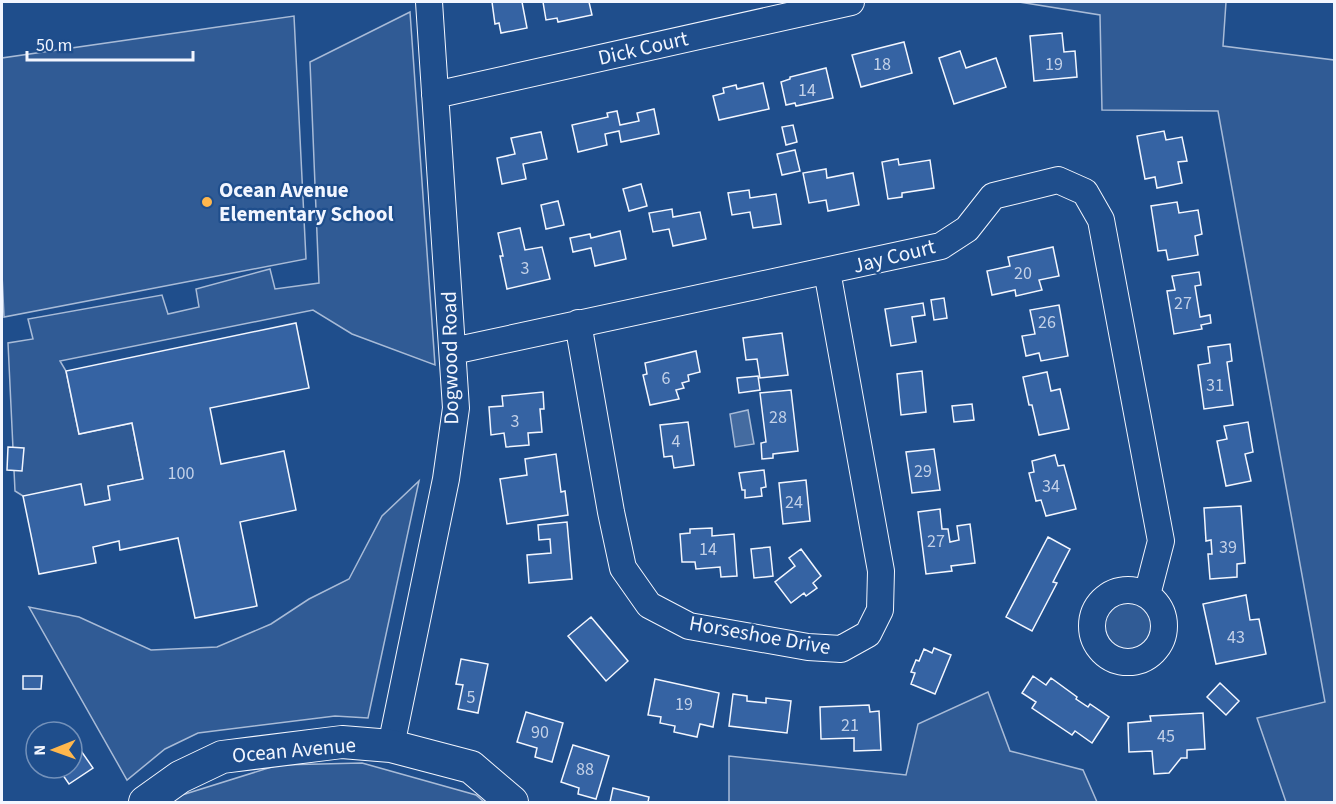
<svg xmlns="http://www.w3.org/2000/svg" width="1336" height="804" font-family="'Source Sans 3',sans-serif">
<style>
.built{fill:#305b95;stroke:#a8bbd7;stroke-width:1.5}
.water{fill:#446ba0;stroke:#a8bbd7;stroke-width:1.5}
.building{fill:#3563a3;stroke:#f2f6ff;stroke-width:1.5}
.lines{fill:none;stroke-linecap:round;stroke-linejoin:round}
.minor-casing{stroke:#f2f6ff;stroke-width:28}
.major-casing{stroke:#f2f6ff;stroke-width:34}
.minor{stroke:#1f4e8c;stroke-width:26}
.major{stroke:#1f4e8c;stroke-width:32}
.poi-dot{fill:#ffb74d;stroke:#1f4e8c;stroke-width:2}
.labels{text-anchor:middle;stroke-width:4.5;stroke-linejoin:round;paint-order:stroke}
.number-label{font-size:18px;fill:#c3d1e8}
.street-label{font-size:21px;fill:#f2f6ff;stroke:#1f4e8c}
.poi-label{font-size:21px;font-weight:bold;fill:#f2f6ff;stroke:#1f4e8c;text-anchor:start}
</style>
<rect width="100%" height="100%" fill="#1f4e8c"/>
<!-- built -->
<path class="built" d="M1019,2H1226L1223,46L1334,60V802H1286L1257,718L1325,702L1218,111L1102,110L1100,15Z
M410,12L435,365L352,334L313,310L60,361L66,371L79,434L132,423L143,479L108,486L110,500L85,505L23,496L15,491L8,343L33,339L28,319L162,295L168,314L199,307L196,289L270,269L275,289L319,283L310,62Z
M294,16L306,259L4,317L2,274V58Z
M419,481L368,718L335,716L198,733L165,749L127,780L29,607L79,617L151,650L217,647L271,624L309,599L349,579L382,516Z
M1096 625a31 31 0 1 1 62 0a31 31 0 1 1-62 0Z
M988,692L1010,751L1083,770L1097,802H729V756L906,775L918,724Z
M362,763L476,795L484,802H171L182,795L278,765Z"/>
<!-- water -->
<path class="water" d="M748,410L754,444L735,447L730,414Z"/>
<!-- building -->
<path class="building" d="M492,2H522L527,28L501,33L499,23L495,24Z
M543,2H589L592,15L558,22L557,18L546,20Z
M1062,33L1064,52L1075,51L1077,77L1034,81L1030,36Z
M904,42L912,73L861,87L852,55Z
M960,51L966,68L996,58L1006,87L954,104L939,58Z
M826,68L833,98L796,106L795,103L786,105L781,82L790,79V77Z
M763,83L769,109L719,120L713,96L724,93L723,88L736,85L737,89Z
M654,109L659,134L621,142L619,131L605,134L607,145L578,152L572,125L608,117L607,113L617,111L620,125L639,121L637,113Z
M793,125L797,142L786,145L782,127Z
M1164,131L1166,140L1182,137L1187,161L1178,162L1182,183L1157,188L1155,177L1145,179L1137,136Z
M541,132L547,159L523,164L526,179L502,184L497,158L515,154L511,138Z
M795,150L800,171L782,175L777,154Z
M898,159L899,165L930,160L934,188L902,193V197L888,199L882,162Z
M826,169L827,178L853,173L859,205L828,211L826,200L809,203L803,173Z
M641,184L647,206L629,211L623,189Z
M749,190L750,198L776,194L781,224L753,228L750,212L732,215L728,193Z
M558,201L564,225L546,229L541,205Z
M1177,202L1179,213L1198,210L1202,234L1195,236L1198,255L1168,260L1166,250L1158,251L1151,206Z
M672,209L673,217L700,212L706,239L673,246L669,229L653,232L649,213Z
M520,228L525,250L542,247L550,279L507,289L500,256H503L498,233Z
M620,231L626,259L595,266L591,248L573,252L570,238L590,234L591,238Z
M1053,247L1059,276L1039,280L1042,290L1016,296L1015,290L992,295L987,271L1010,266L1008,257Z
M1199,272L1201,285L1195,286L1200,317L1210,315L1211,323L1201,325L1202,329L1174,334L1167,291L1175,290L1172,276Z
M944,298L947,318L934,320L931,300Z
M923,303L925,315L912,317L916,342L891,346L885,309Z
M1059,305L1068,356L1041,361L1039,353L1026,356L1022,336L1035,334L1030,310Z
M296,323L309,388L210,408L221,464L284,451L296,510L240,522L257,606L195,618L178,538L120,550L119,541L93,547L96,563L39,574L23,496L81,484L85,505L110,500L108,486L143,479L132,423L79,434L66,371Z
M782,333L788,375L760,378L757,359L746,360L743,338Z
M1230,344L1232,361L1227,362L1233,405L1204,409L1198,365L1210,363L1208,347Z
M696,351L700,372L688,375L689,381L682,383L684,388L676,390L679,399L650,405L643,375L647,374L645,363Z
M922,371L926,412L901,415L897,374Z
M1047,372L1051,391L1060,389L1069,429L1039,435L1032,405H1029L1023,377Z
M758,376L760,390L739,393L737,378Z
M791,390L798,451L773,454V458L762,459L761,443L766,442L760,393Z
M543,392L544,409H540L542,432L528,433L529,445L506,447L504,433L491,435L489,407L503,406L502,396Z
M972,404L974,420L954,422L952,406Z
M688,422L694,465L674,468L672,456L664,457L660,425Z
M1248,422L1253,452L1245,454L1251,481L1226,486L1217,441L1227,439L1224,426Z
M8,447L24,448L22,471L7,470Z
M934,449L940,490L912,493L906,452Z
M556,454L561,492L565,491L568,515L507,524L500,479L527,475L525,459Z
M1055,455L1058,466L1064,465L1076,509L1046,516L1041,500L1036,501L1029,473L1034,472L1032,461Z
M764,470L766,487L761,488L762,496L745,498V490H742L739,473Z
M806,480L810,521L783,524L779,483Z
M1241,506L1245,563L1237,564V577L1210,579L1208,554H1212L1211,540L1206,541L1204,508Z
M940,509L942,529H948L950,542L959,540L957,526L970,524L975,563L951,566L952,571L926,574L918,512Z
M567,522L572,579L529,583L527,555L551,553L550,539L539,540L538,525Z
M712,528V536L734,534L737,576L721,577L720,567L696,569L695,562H682L680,534L690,533V529Z
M1048,537L1070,549L1053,582L1057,583L1032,631L1006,617Z
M770,547L773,576L754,578L751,549Z
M801,549L821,576L813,583L817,588L806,596L804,593L791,603L775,582L795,566L789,558Z
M1246,595L1250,620L1259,619L1266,654L1216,664L1203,604Z
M591,617L628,661L606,681L568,636Z
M934,648L951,655L935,694L911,684L915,673L911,672L916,660L919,661L924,649L932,653Z
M461,659L488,664L478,713L458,709L463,685L456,684Z
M23,676H42L41,689H23Z
M1033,676L1046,685L1051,678L1077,697L1076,699L1088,707L1090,704L1109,717L1092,743L1075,731L1072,735L1032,708L1036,702L1022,693Z
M655,679L719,693L713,727L700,724L697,737L674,732L675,726L660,723L661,717L648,715Z
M1220,683L1239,701L1226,715L1207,697Z
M733,694L747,696V701L766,703V698L791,701L787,733L729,726Z
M869,705L870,712L879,711L881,750L854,751V738L821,739L820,707Z
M526,712L563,723L552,762L535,757L537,748L517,742Z
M1203,713L1205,749L1187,750V758H1181L1169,773L1154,774L1152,751L1129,752L1128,723L1151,721L1150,716Z
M72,738L93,768L69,784L58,768H72Z
M573,745L609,756L596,799L578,794L579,788L561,782Z
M613,788L649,797L648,802H610Z"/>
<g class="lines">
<!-- minor casing -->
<g class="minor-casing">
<path id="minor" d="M435,95L851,2
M578,323L611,512L623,568L649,605L689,626L808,647L841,649L868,634L880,610L881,571L827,271
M453,351L941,246L967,229L993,196L1058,180L1085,192L1101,220L1161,541L1147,595
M1092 626a36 36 0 1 1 72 0a36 36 0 1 1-72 0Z
M391,746L446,479L456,408L429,2"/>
</g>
<!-- major casing -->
<g class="major-casing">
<path id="major" d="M145,802L180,777L222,757L342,742L391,746L471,767L512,802"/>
</g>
<!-- minor -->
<use href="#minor" class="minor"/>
<!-- major -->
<use href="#major" class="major"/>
</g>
<!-- markers -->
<circle class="poi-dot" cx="207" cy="202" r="6"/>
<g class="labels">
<!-- number labels -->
<g class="number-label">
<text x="882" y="70">18</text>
<text x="1054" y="70">19</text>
<text x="807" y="96">14</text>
<text x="525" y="274">3</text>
<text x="1023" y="279">20</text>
<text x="1183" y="309">27</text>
<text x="1047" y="328">26</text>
<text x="666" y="384">6</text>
<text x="1215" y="391">31</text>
<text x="778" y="423">28</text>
<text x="515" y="427">3</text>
<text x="676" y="447">4</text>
<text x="923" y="477">29</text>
<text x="181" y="479">100</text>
<text x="1051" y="492">34</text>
<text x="794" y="508">24</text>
<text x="936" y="547">27</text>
<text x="1228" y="553">39</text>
<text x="708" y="555">14</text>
<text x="1236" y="643">43</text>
<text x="471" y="703">5</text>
<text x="684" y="710">19</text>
<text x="850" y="731">21</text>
<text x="540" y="738">90</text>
<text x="1166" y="742">45</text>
<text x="585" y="775">88</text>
</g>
<!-- street labels -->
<g class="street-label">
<text transform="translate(643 48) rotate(-13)" y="7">Dick Court</text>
<text transform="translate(894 256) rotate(-14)" y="7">Jay Court</text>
<text transform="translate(450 358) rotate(-91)" y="7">Dogwood Road</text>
<text transform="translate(760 635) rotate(10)" y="7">Horseshoe Drive</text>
<text transform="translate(294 750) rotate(-5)" y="7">Ocean Avenue</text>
</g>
<!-- poi labels -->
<g class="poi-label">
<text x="219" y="197">Ocean Avenue<tspan x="219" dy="24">Elementary School</tspan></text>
</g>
</g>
<!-- border -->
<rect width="1336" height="804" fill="none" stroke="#f2f6ff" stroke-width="6"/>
<!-- north arrow -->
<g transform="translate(54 750) rotate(269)"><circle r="28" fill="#1f4e8c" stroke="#7391ba" stroke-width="1.5"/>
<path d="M0-4.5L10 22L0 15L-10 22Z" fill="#ffb74d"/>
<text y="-9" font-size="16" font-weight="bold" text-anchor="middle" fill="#f2f6ff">N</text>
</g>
<!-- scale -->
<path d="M27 51v9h166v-9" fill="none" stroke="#f2f6ff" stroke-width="3"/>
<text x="36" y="51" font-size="18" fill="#f2f6ff" stroke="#1f4e8c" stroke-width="4.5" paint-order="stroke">50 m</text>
</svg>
